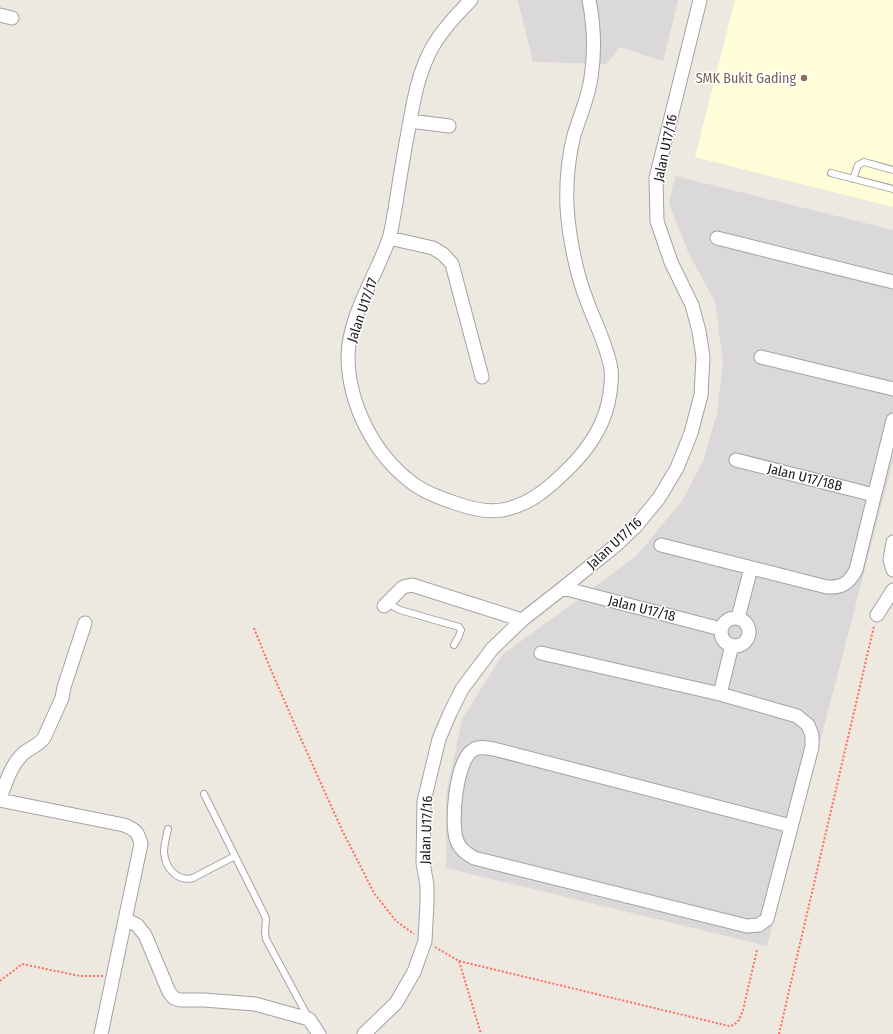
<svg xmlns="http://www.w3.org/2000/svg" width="893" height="1034" font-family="'Fira Sans Condensed',sans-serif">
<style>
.residential{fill:#dad8d8}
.education{fill:#fffed8}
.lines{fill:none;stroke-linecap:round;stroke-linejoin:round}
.lane-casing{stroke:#a3a3a3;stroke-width:8}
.street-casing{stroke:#a3a3a3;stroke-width:15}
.path{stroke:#ff6d60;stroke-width:2;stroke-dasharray:2 2;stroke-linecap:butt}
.lane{stroke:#fff;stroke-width:6}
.street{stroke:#fff;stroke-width:13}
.education-dot{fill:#8d6e63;stroke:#fff;stroke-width:1.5}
.labels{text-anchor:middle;stroke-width:3;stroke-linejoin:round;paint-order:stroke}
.education-label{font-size:14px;fill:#785e54;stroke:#fff;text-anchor:end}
.street-label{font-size:14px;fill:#1c1c1c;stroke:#fff}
</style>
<rect width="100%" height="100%" fill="#eee9e0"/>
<!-- residential -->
<path class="residential" d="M518,0H678L663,61L619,47L607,64L533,62Z
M675,176L893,230V461L767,946L446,868V795L462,719L503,654L568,607L637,555L682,501L703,461L717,413L723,362L715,302L689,254L669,204Z"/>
<!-- education -->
<path class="education" d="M735,0H893V207L695,157Z"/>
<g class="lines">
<!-- lane casing -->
<g class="lane-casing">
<path id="lane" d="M831,173L893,189
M853,179L858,165L864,162L893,170
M387,603L400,610L459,627L461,630L459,636L454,645
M204,794L266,918L265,932L266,939L308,1017
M168,829C166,837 164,845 164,852C165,868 177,882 193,878L235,856"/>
</g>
<!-- street casing -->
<g class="street-casing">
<path id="street" d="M471,0C457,14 443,29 433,46C418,72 413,103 408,132C403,158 399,184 395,209C393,219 392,229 389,239C376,276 348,317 348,358C349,405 374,454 411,482C423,492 440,498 455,503C469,508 486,513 502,510C528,506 549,488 567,470C589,449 606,423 610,393C611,385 612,376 611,369C607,345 595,323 587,301C576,273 569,237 567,207C566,183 568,159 574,135C580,116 588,98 591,78C595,52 594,25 589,0
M0,15L12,18
M410,121L449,126
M389,238L433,248L443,254L452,264L482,377
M717,238L893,282
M761,357L893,389
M736,460L874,495
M893,542L890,560L893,570
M661,545L827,587C842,588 849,583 856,570L893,420
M563,588L721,629
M384,606L403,587L412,585L522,620
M877,615L893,590
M738,618L751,568
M721 632a14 14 0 1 1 28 0a14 14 0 1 1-28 0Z
M541,653L720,694L797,716L808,725L812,735V747L767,919L759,925L747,926L474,858C466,853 460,849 457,841C450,824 456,760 473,750C479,746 487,748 494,749L791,826
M720,694L732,645
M0,798C6,783 11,764 24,753C31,747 39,745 44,738L62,698L64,687L85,623
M0,800L124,825C136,830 138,832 141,844L101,1034
M125,919L137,925L145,935L169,992L174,998L180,1000H204L255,1004L309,1019L319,1034
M364,1034L396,1003L414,972L425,941L427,902V885L423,863L424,801L439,739L450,713L462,689L492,649L522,620L563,588L615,546L636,526L659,498L677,468L691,433L701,395L703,357L699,331L692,305L671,262L657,221L656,178L700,0"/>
</g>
<!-- path -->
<path class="path" d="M254,628L268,663L301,739L342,830L374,893L396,921L414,934
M435,947L459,961L481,1034
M459,961L729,1026L734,1025L739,1020L743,1010L757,950
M0,981L22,964L80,976H103
M779,1034L874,626"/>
<!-- lane -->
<use href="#lane" class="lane"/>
<!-- street -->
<use href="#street" class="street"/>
</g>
<!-- markers -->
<circle class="education-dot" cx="804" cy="78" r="4"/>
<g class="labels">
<!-- education labels -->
<g class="education-label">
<text x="796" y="83">SMK Bukit Gading</text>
</g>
<!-- street labels -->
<g class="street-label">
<text transform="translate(665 148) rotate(-78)" y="5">Jalan U17/16</text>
<text transform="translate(362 310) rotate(-71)" y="5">Jalan U17/17</text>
<text transform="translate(805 477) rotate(14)" y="5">Jalan U17/18B</text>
<text transform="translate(614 543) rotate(-43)" y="5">Jalan U17/16</text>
<text transform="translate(642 608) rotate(14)" y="5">Jalan U17/18</text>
<text transform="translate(426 830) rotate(-88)" y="5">Jalan U17/16</text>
</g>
</g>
</svg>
